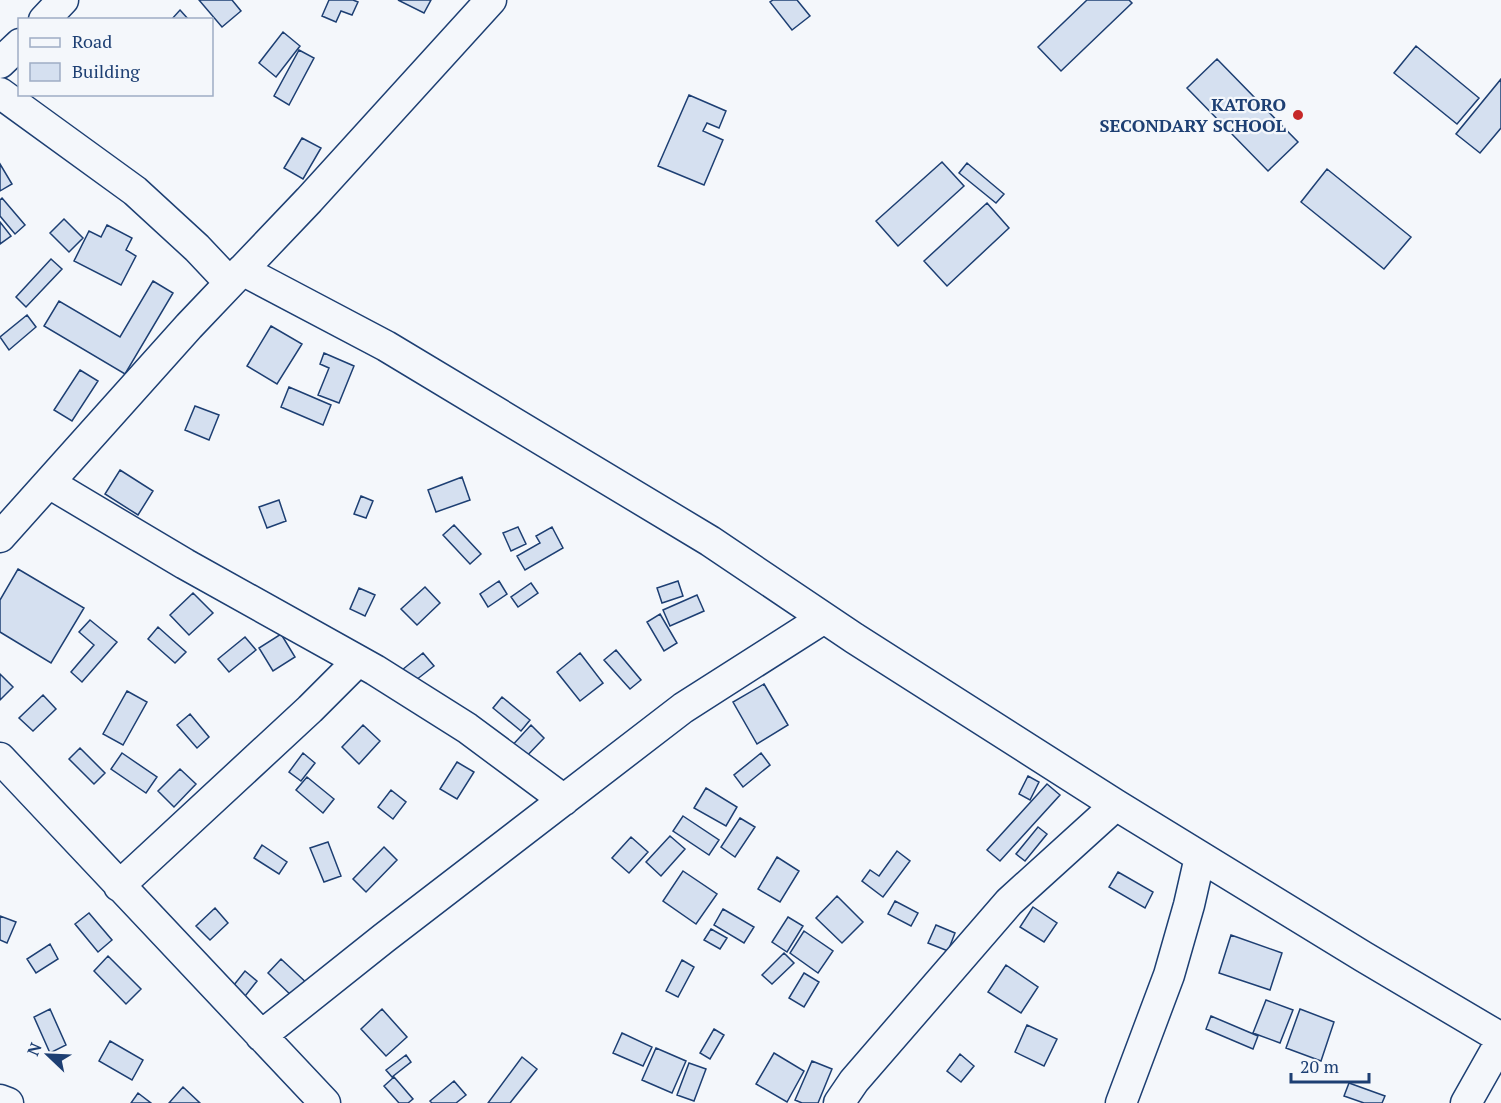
<svg xmlns="http://www.w3.org/2000/svg" width="1501" height="1103" font-family="'PT Serif',serif">
<style>
.building{fill:#d5e0f0;stroke:#1d3f73;stroke-width:1.5}
.lines{fill:none;stroke-linecap:round;stroke-linejoin:round}
.minor-casing{stroke:#1d3f73;stroke-width:33}
.minor{stroke:#f4f7fb;stroke-width:30}
.poi-dot{fill:#c62828;stroke:#f4f7fb;stroke-width:2}
.labels{text-anchor:middle;stroke-width:4.5;stroke-linejoin:round;paint-order:stroke}
.poi-label{font-size:18px;font-weight:bold;fill:#1d3f73;stroke:#f4f7fb;text-anchor:end}
</style>
<rect width="100%" height="100%" fill="#f4f7fb"/>
<!-- building -->
<path class="building" d="M199,0H232L241,11L222,27Z
M329,0H353L358,2L352,15L341,11L336,22L322,16Z
M398,0H431L424,13Z
M773,0H797L810,16L792,30L770,2Z
M1087,0H1129L1132,3L1061,71L1038,47Z
M180,10L189,20H171Z
M283,32L300,46L276,77L259,63Z
M1416,46L1479,98L1457,124L1394,73Z
M299,50L314,58L289,105L274,96Z
M1217,59L1298,142L1268,171L1187,88Z
M1501,79V128L1480,153L1456,134Z
M689,95L726,111L719,128L707,123L703,131L723,140L704,185L658,166Z
M302,138L321,148L303,179L284,168Z
M942,162L964,186L898,246L876,221Z
M967,163L1004,194L996,203L959,173Z
M0,164L12,184L0,191Z
M1327,169L1411,237L1384,269L1301,202Z
M2,198L25,225L15,234L0,216V200Z
M987,203L1009,228L947,286L924,261Z
M64,219L83,238L69,252L50,233Z
M0,222L11,236L0,244Z
M107,225L132,238L126,250L136,256L121,285L74,261L89,231L101,237Z
M51,259L62,269L26,307L16,297Z
M153,281L173,293L125,374L44,326L59,301L120,337Z
M27,315L36,327L9,350L0,337Z
M271,326L302,344L277,384L247,366Z
M324,353L354,366L339,403L318,395L329,368L320,364Z
M80,370L98,381L72,421L54,410Z
M289,387L331,405L323,425L281,407Z
M195,406L219,415L209,440L185,430Z
M120,470L153,491L138,515L105,494Z
M462,477L470,500L436,512L428,490Z
M361,496L373,501L366,518L354,514Z
M279,500L286,521L267,528L259,507Z
M454,525L481,554L470,564L443,535Z
M518,527L526,544L511,551L503,533Z
M552,527L563,548L525,570L517,556L540,543L536,536Z
M18,569L84,608L51,663L0,632V600Z
M499,581L507,594L488,607L480,594Z
M678,581L683,596L662,603L657,588Z
M531,583L538,593L518,607L511,597Z
M425,587L440,603L417,625L401,609Z
M359,588L375,595L365,616L350,609Z
M193,593L213,613L189,635L170,615Z
M697,595L704,611L670,626L663,610Z
M660,614L677,643L664,651L647,622Z
M90,620L117,642L82,682L71,672L94,645L79,632Z
M158,627L186,652L175,663L148,639Z
M281,634L295,657L273,671L259,648Z
M245,637L256,650L229,672L218,659Z
M616,650L641,680L630,689L604,660Z
M423,653L434,666L407,687L397,674Z
M580,653L603,683L580,701L557,672Z
M0,674L13,687L0,700Z
M764,684L788,725L757,744L733,702Z
M127,691L147,702L123,745L103,734Z
M43,695L56,709L33,731L19,718Z
M502,697L530,720L521,731L493,708Z
M190,714L209,737L197,748L177,725Z
M363,725L380,741L359,764L342,747Z
M531,725L544,738L522,761L509,749Z
M80,748L105,773L94,784L69,759Z
M122,753L157,777L146,793L111,769Z
M303,753L315,763L301,781L289,772Z
M761,753L770,765L743,787L734,775Z
M457,762L474,772L457,799L440,789Z
M180,769L196,784L174,807L158,791Z
M1028,776L1039,782L1030,800L1019,794Z
M307,777L334,799L323,813L296,790Z
M1047,784L1060,795L1000,861L987,850Z
M706,788L737,807L726,826L694,808Z
M391,790L406,802L393,819L378,807Z
M683,816L719,840L709,855L673,831Z
M740,818L755,827L735,857L721,847Z
M1038,827L1047,834L1025,861L1016,854Z
M670,836L685,849L661,876L646,862Z
M631,837L648,852L629,873L612,858Z
M328,842L341,876L324,882L310,848Z
M262,845L287,862L279,874L254,858Z
M384,847L397,860L366,892L353,879Z
M897,851L910,861L883,897L862,881L870,870L879,876Z
M777,857L799,871L780,902L758,889Z
M683,871L717,894L696,924L663,901Z
M1118,872L1153,892L1145,908L1109,887Z
M837,896L863,922L842,943L816,918Z
M895,901L918,913L911,926L888,914Z
M1033,907L1057,923L1044,942L1020,927Z
M215,908L228,923L210,940L196,926Z
M723,909L754,927L744,943L714,925Z
M89,913L112,940L98,952L75,924Z
M0,916L16,922L7,943L0,940Z
M788,917L803,926L787,952L772,942Z
M936,925L955,933L948,951L928,943Z
M711,929L727,938L720,949L704,940Z
M804,931L833,951L818,973L790,953Z
M1231,935L1282,953L1270,990L1219,973Z
M50,944L58,959L36,973L27,959Z
M784,953L794,963L772,984L762,975Z
M108,956L141,989L126,1004L94,971Z
M281,959L310,986L296,1000L268,973Z
M682,960L694,967L678,997L666,991Z
M1006,965L1038,987L1021,1013L988,992Z
M245,971L257,981L242,1000L230,990Z
M804,973L819,982L804,1007L789,998Z
M1266,1000L1293,1010L1280,1043L1253,1033Z
M50,1009L66,1045L50,1053L34,1017Z
M382,1009L407,1037L386,1056L361,1029Z
M1300,1009L1334,1022L1321,1061L1286,1048Z
M1211,1016L1258,1036L1253,1049L1206,1029Z
M1027,1025L1057,1039L1044,1066L1015,1052Z
M714,1029L724,1035L710,1059L700,1053Z
M622,1033L652,1047L643,1066L613,1053Z
M110,1041L143,1060L132,1080L99,1061Z
M656,1048L686,1061L672,1093L642,1080Z
M774,1053L804,1071L787,1102L756,1084Z
M960,1054L974,1066L961,1082L947,1071Z
M406,1055L411,1062L392,1077L386,1070Z
M522,1057L537,1069L510,1103H488Z
M812,1061L832,1069L818,1103H802L795,1100Z
M689,1063L706,1069L694,1101L677,1095Z
M394,1077L413,1099L408,1103H399L384,1086Z
M454,1081L466,1095L456,1103H432L430,1101Z
M1349,1083L1385,1096L1382,1103H1364L1344,1096Z
M183,1087L200,1103H169Z
M138,1093L151,1103H131Z"/>
<g class="lines">
<!-- minor casing -->
<g class="minor-casing">
<path id="minor" d="M44,20L63,0
M0,63L20,44
M0,93L135,191L197,248L230,283
M242,270L386,346L710,541L854,638L1116,805L1364,957L1501,1038
M49,483L185,564L375,670L467,728L564,800
M0,537L189,326L309,200L491,0
M0,758L325,1103
M119,886L310,709L358,661
M261,1036L384,938L683,708L824,618
M0,1100L8,1103
M839,1103L854,1081L1009,902L1116,805
M1121,1103L1169,975L1189,905L1200,857
M1466,1103L1501,1041"/>
</g>
<!-- minor -->
<use href="#minor" class="minor"/>
</g>
<!-- markers -->
<circle class="poi-dot" cx="1298" cy="115" r="6"/>
<g class="labels">
<!-- poi labels -->
<g class="poi-label">
<text x="1286" y="111">KATORO<tspan x="1286" dy="21">SECONDARY SCHOOL</tspan></text>
</g>
</g>
<!-- legend -->
<rect x="18" y="18" width="195" height="78" fill="#f4f7fb" stroke="#9eadc5" stroke-width="1.5"/>
<rect x="30" y="38" width="30" height="9" fill="#f4f7fb" stroke="#9eadc5" stroke-width="1.5"/>
<text x="72" y="48" font-size="18" fill="#1d3f73">Road</text>
<rect x="30" y="63" width="30" height="18" fill="#d5e0f0" stroke="#9eadc5" stroke-width="1.5"/>
<text x="72" y="78" font-size="18" fill="#1d3f73">Building</text>
<!-- north arrow -->
<g transform="translate(48 1055) rotate(293)" stroke="#f4f7fb" stroke-width="4.5" paint-order="stroke">
<path d="M0-4.5L10 22L0 15L-10 22Z" fill="#1d3f73"/>
<text y="-9" font-size="16" font-weight="bold" text-anchor="middle" fill="#1d3f73">N</text>
</g>
<!-- scale -->
<path d="M1291 1073v9h78v-9" fill="none" stroke="#1d3f73" stroke-width="3"/>
<text x="1300" y="1073" font-size="18" fill="#1d3f73" stroke="#f4f7fb" stroke-width="4.5" paint-order="stroke">20 m</text>
</svg>
